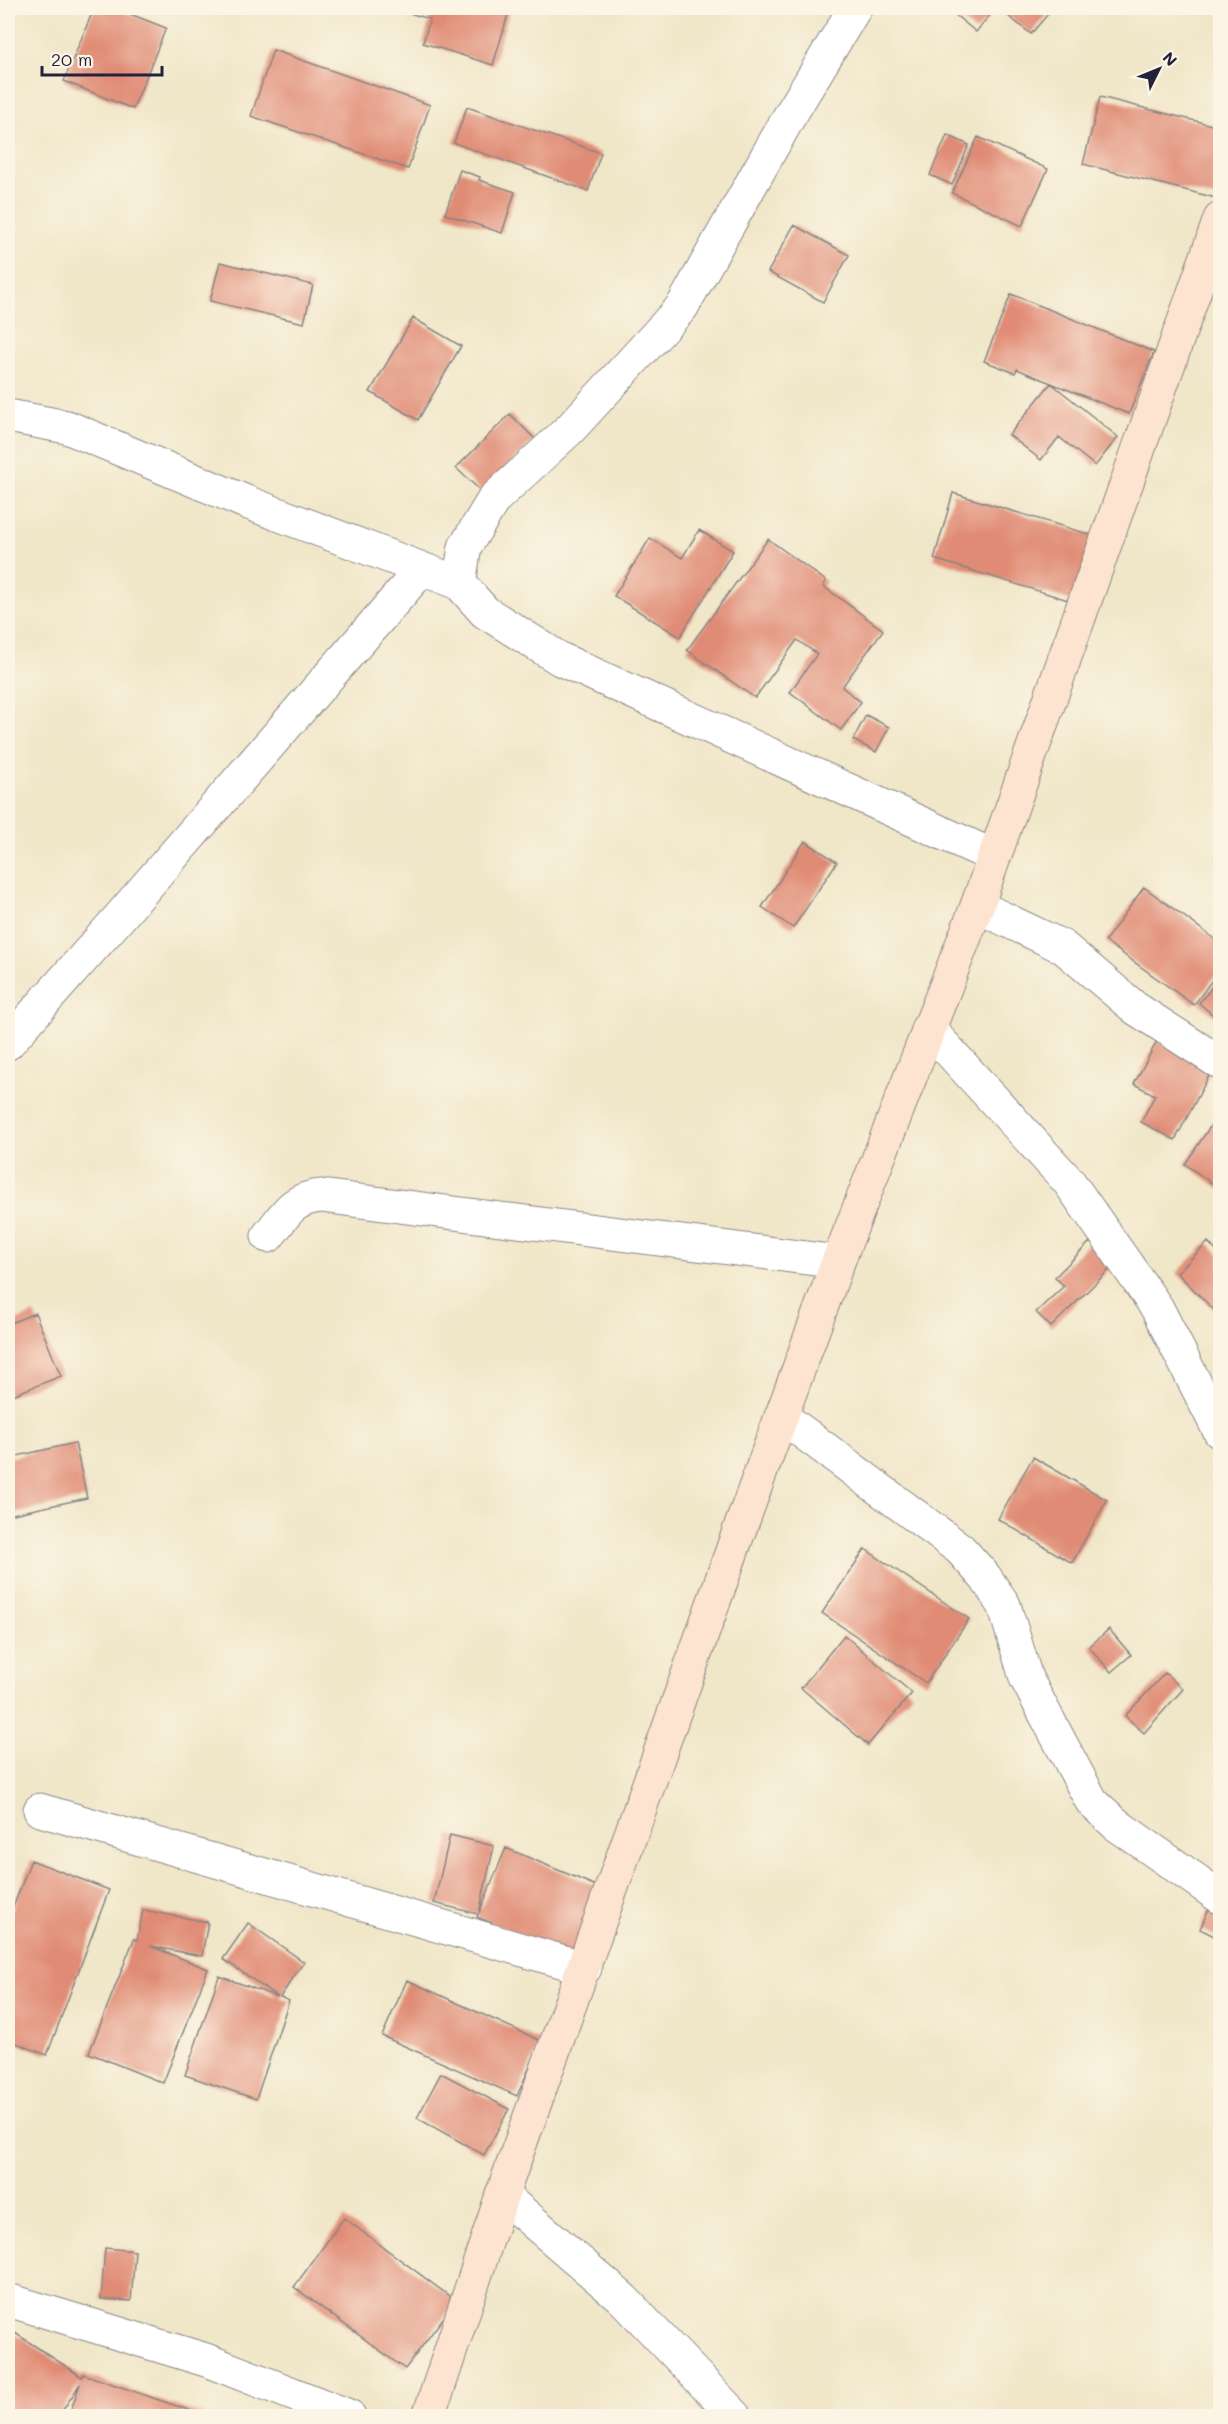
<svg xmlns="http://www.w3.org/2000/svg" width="1228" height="2424" font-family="Mali,sans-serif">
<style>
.building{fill:#e08b75}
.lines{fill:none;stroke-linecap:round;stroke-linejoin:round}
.street-casing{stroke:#898482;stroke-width:35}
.secondary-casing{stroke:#898482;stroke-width:35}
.street{stroke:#fff;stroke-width:33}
.secondary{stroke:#fde4d0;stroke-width:33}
</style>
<rect width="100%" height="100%" fill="#fcf5e5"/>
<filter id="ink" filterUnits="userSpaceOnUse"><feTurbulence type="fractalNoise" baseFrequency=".0167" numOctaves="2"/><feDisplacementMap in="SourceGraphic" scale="12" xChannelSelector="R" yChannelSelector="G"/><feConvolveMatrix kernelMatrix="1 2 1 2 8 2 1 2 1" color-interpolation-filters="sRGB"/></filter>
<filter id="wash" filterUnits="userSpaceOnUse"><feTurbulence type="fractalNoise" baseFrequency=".008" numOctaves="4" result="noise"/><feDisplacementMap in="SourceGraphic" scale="24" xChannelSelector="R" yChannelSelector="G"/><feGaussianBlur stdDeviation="1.35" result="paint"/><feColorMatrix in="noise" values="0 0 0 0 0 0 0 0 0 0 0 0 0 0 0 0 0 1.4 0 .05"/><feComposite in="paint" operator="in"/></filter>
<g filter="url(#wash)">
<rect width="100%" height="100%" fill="#f0e6c8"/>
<g id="blocks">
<!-- building -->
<path class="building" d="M94,8H115L166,28L133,109L64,81Z
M391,8H510L493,65L423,43L430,19Z
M947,8H996L976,32Z
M998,8H1053L1031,34Z
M273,50L430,105L408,169L251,116Z
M1100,97L1220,127V199L1083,164Z
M467,107L601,153L588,191L454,143Z
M947,135L969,145L952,185L930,175Z
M978,137L1048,169L1022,226L952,193Z
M460,170L480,177L479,180L515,192L502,233L445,214Z
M794,225L849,255L823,302L768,272Z
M220,262L313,285L304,323L210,301Z
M1011,294L1154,352L1129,414L1051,383L1118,437L1095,466L1059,437L1041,460L1009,435L1051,383L1017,369L1015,373L984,361Z
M413,318L461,346L418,420L370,392Z
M510,414L535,439L482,492L456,468Z
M953,493L1098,537L1078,603L934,559Z
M699,530L733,551L680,637L614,596L650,538L682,558Z
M768,539L826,581L823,586L883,630L842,687L861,702L841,730L790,692L817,654L797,640L755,698L687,650Z
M866,715L889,727L876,752L853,740Z
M805,841L837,862L793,928L762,907Z
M1144,887L1220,943V969L1194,1005L1105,941Z
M1220,977V1021L1199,1003Z
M1157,1041L1212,1070L1175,1140L1141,1122L1155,1095L1134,1084Z
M1220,1112V1189L1185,1164Z
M1090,1242L1114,1265L1051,1327L1036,1312L1064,1286L1055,1277Z
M1208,1242L1220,1255V1316L1177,1273Z
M35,1313L61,1376L8,1397V1324Z
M75,1443L87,1498L8,1515V1458Z
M1033,1457L1107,1500L1072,1563L998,1519Z
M865,1549L969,1619L926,1683L822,1613Z
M1109,1629L1131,1655L1111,1672L1089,1647Z
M844,1635L912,1693L868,1745L801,1688Z
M1165,1673L1183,1689L1144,1733L1125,1716Z
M450,1835L494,1846L479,1913L506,1848L608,1891L579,1960L477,1917L478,1914L434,1903Z
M31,1860L109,1890L47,2055L8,2040V1921Z
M1212,1902L1220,1905V1939L1200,1929Z
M143,1910L208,1922L202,1956L150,1946L208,1969L163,2083L89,2053L134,1939L137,1940Z
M248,1923L304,1962L280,1997L289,2001L256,2099L185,2075L219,1976L278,1997L223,1959Z
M407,1980L541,2041L517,2096L382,2036Z
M441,2073L509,2109L484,2155L417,2118Z
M344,2218L456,2301L405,2369L294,2287Z
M105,2248L135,2251L131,2301L101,2299Z
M15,2333L82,2377L83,2374L206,2416H69L80,2384L59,2416H8V2345Z"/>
</g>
</g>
<g filter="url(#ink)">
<use href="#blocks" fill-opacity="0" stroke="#898482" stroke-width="1.5"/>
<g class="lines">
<!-- street casing -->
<g class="street-casing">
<path id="street" d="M8,416L67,427L246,502L459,583L485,612L560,659L993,856
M459,583L465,547L494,499L570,429L682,307L789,117L855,8
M977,906L1063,947L1135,1008L1217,1061
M928,1028L1069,1182L1157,1308L1220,1432
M8,1043L118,919L422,569
M268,1236C286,1214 291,1199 321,1196L838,1262
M781,1416L960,1549L985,1577L1004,1605L1026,1678L1092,1802L1117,1825L1220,1897
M40,1810L585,1968
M502,2195L623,2299L735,2416
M8,2300L206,2360L349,2416"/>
</g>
<!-- secondary casing -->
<g class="secondary-casing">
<path id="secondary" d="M429,2416L502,2195L738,1534L838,1262L977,906L1220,219"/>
</g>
<!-- street -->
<use href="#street" class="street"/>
<!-- secondary -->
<use href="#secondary" class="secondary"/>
</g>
</g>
<!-- margin -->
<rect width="1228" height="2424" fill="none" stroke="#fcf5e5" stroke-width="30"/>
<!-- north arrow -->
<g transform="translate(1159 69) rotate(47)" stroke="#fcf5e5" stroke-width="4.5" paint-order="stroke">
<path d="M0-4.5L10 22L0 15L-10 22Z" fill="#22223b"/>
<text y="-9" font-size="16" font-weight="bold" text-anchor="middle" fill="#22223b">N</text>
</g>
<!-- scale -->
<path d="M42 66v9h120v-9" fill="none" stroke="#22223b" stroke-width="3"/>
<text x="51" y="66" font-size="18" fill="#22223b" stroke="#fcf5e5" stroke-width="4.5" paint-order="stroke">20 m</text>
</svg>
